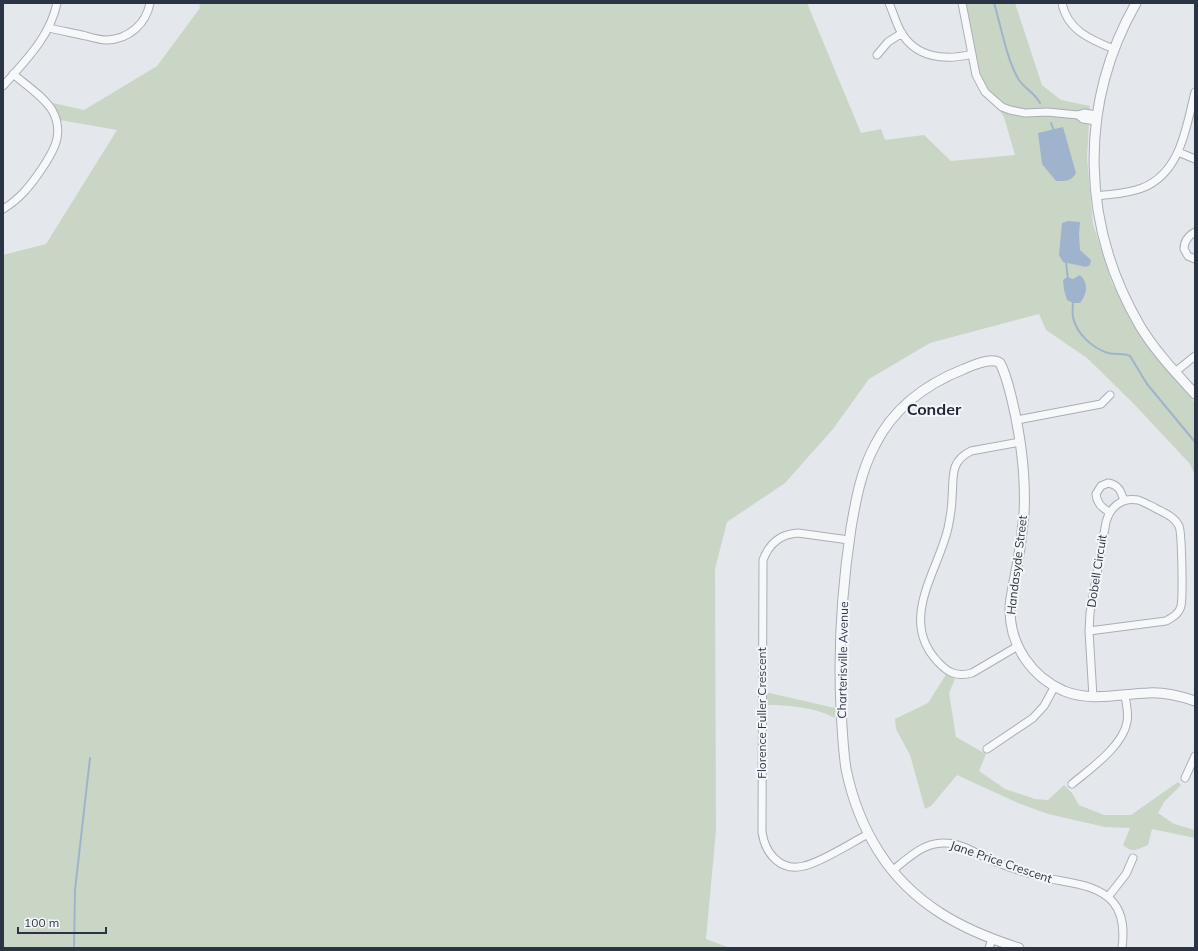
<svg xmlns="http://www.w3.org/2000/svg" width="1198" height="951" font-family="Mulish,sans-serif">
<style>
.green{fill:#c9d6c5}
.water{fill:#9fb4cc}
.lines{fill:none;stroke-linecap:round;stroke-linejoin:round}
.stream{stroke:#9fb4cc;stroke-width:2}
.minor-casing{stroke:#a9aeb7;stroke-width:9}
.tertiary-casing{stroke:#a9aeb7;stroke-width:11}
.minor{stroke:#f7f8fa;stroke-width:7}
.tertiary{stroke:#f7f8fa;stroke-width:9}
.labels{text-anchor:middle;stroke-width:4;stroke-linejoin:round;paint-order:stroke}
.street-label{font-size:12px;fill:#2b3445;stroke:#f4f6f9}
.district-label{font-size:16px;font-weight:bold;fill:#1d2536;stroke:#f4f6f9}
</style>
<rect width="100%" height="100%" fill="#e4e7ec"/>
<!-- green -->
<path class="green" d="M199,3H807L861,133L881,129L885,140L924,135L951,161L1015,155L1004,117L982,83L965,3H1015L1042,85L1061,100L1090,106L1087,158L1093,224L1112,283L1140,336L1195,403V476L1190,464L1133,403L1087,358L1046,330L1039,314L930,343L869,379L833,429L785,483L727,522L715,569L716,830L706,939L730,948H3V255L46,244L117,130L60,120L53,103L84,110L157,66L200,8Z
M947,673L955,679L949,693L956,737L986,754L979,771L1005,789L1035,799L1048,800L1064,785L1072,793L1079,805L1104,815H1131L1178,782L1181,785L1164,802L1158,813L1174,824L1195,830V838L1152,829L1148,845C1137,849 1133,854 1123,845L1130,828L1105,827L1048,814L1018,803L957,775L931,806L925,809L910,755L896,729L895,719L928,703Z
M765,692L835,708V718C814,707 788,705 766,705Z"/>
<!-- water -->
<path class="water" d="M1063,127L1076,173C1071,182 1065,181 1056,181L1042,164L1038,133Z
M1068,221L1080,222L1079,234L1080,250L1091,260L1090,265L1086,267L1063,262L1059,255L1062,223Z
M1080,275C1089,283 1087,295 1080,303H1073L1067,300L1064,290L1063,280L1067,277L1073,279Z"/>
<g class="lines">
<!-- stream -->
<path class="stream" d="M994,3C1001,26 1007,61 1019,80C1025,89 1035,93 1040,103
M1051,123L1054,131
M1066,262L1068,279
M1073,301C1073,306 1072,311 1073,317C1076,333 1092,348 1108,353C1116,355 1123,353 1130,356L1147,384L1195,442
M74,948L75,890L90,758"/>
<!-- minor casing -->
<g class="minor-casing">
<path id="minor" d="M889,3C893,12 896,23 901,32C916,58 945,61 972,54
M962,3L976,75L985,92L994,100L1002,107L1010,110L1025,113L1047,112L1078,115L1084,113L1097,115
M1062,3C1067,30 1091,40 1114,49
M49,28C61,31 74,33 86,36C93,38 100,40 107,40C129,39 146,24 150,3
M877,55L888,42L902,33
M3,86C25,61 50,37 57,3
M1078,115L1083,119L1096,121
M1178,152L1195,159
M1096,196C1111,194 1127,194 1142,188C1181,173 1186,127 1195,92
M3,209C20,199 30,186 41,170C54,151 65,133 52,110C43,96 26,85 13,74
M1195,232C1188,236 1184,241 1184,249L1188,256L1195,259
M1175,372L1195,356
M1017,420L1101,404L1110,395
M1109,512C1101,507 1097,503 1096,494L1101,486L1108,483C1119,485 1121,491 1124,501
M849,540L798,533C780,534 769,544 763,560L762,832C765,853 780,872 804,866C822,862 851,843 868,834
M1089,631L1090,613L1106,522C1110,507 1122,497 1138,500C1144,502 1149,505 1155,508C1164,513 1174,516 1179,526C1182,533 1183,597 1181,606C1179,614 1173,617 1166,621L1089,631L1093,697
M1018,646L972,673C957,677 948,673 938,662C898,620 938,572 948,528C950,518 952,508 952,498C954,477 949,462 971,451L1020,442
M987,749L1033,718L1044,706L1055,686
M1185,778L1195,756
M1072,784C1090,769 1123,746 1127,722C1129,713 1126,704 1125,695
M892,871C908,858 924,842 945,843C963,843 980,856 996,862C1011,868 1027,873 1042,877C1066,883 1096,883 1113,902C1124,915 1124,932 1122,948
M1108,897L1126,874L1133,858
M989,948L992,939"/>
</g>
<!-- tertiary casing -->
<g class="tertiary-casing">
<path id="tertiary" d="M1136,3C1078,105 1081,225 1140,326C1155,351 1175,372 1195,394
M1019,948C962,930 912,904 879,852C863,827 852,798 846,769C843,749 842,728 841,708C838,648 842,588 851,528C856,499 861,471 875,445C894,407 926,384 964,369C973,365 991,357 1000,363C1006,374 1009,388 1012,400C1021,438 1026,476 1024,514C1022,534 1020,552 1016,571C1014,584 1010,597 1010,610C1010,646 1032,677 1064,691C1091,702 1120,694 1148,693C1164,692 1180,696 1195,701"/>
</g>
<!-- minor -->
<use href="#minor" class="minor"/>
<!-- tertiary -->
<use href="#tertiary" class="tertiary"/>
</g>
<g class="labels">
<!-- street labels -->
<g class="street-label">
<text transform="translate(1017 565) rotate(-83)" y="4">Handasyde Street</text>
<text transform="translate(1097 571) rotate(-81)" y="4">Dobell Circuit</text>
<text transform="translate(843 660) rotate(-89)" y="4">Charterisville Avenue</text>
<text transform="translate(762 713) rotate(-90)" y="4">Florence Fuller Crescent</text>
<text transform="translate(1001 862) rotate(19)" y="4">Jane Price Crescent</text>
</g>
<!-- district labels -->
<g class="district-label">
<text x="934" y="415">Conder</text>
</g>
</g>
<!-- border -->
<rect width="1198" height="951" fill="none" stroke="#2b3445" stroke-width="8"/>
<!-- scale -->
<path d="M18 927v6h88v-6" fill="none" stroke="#2b3445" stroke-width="2"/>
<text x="24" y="927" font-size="12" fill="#2b3445" stroke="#f4f6f9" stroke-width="3" paint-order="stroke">100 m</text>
</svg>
